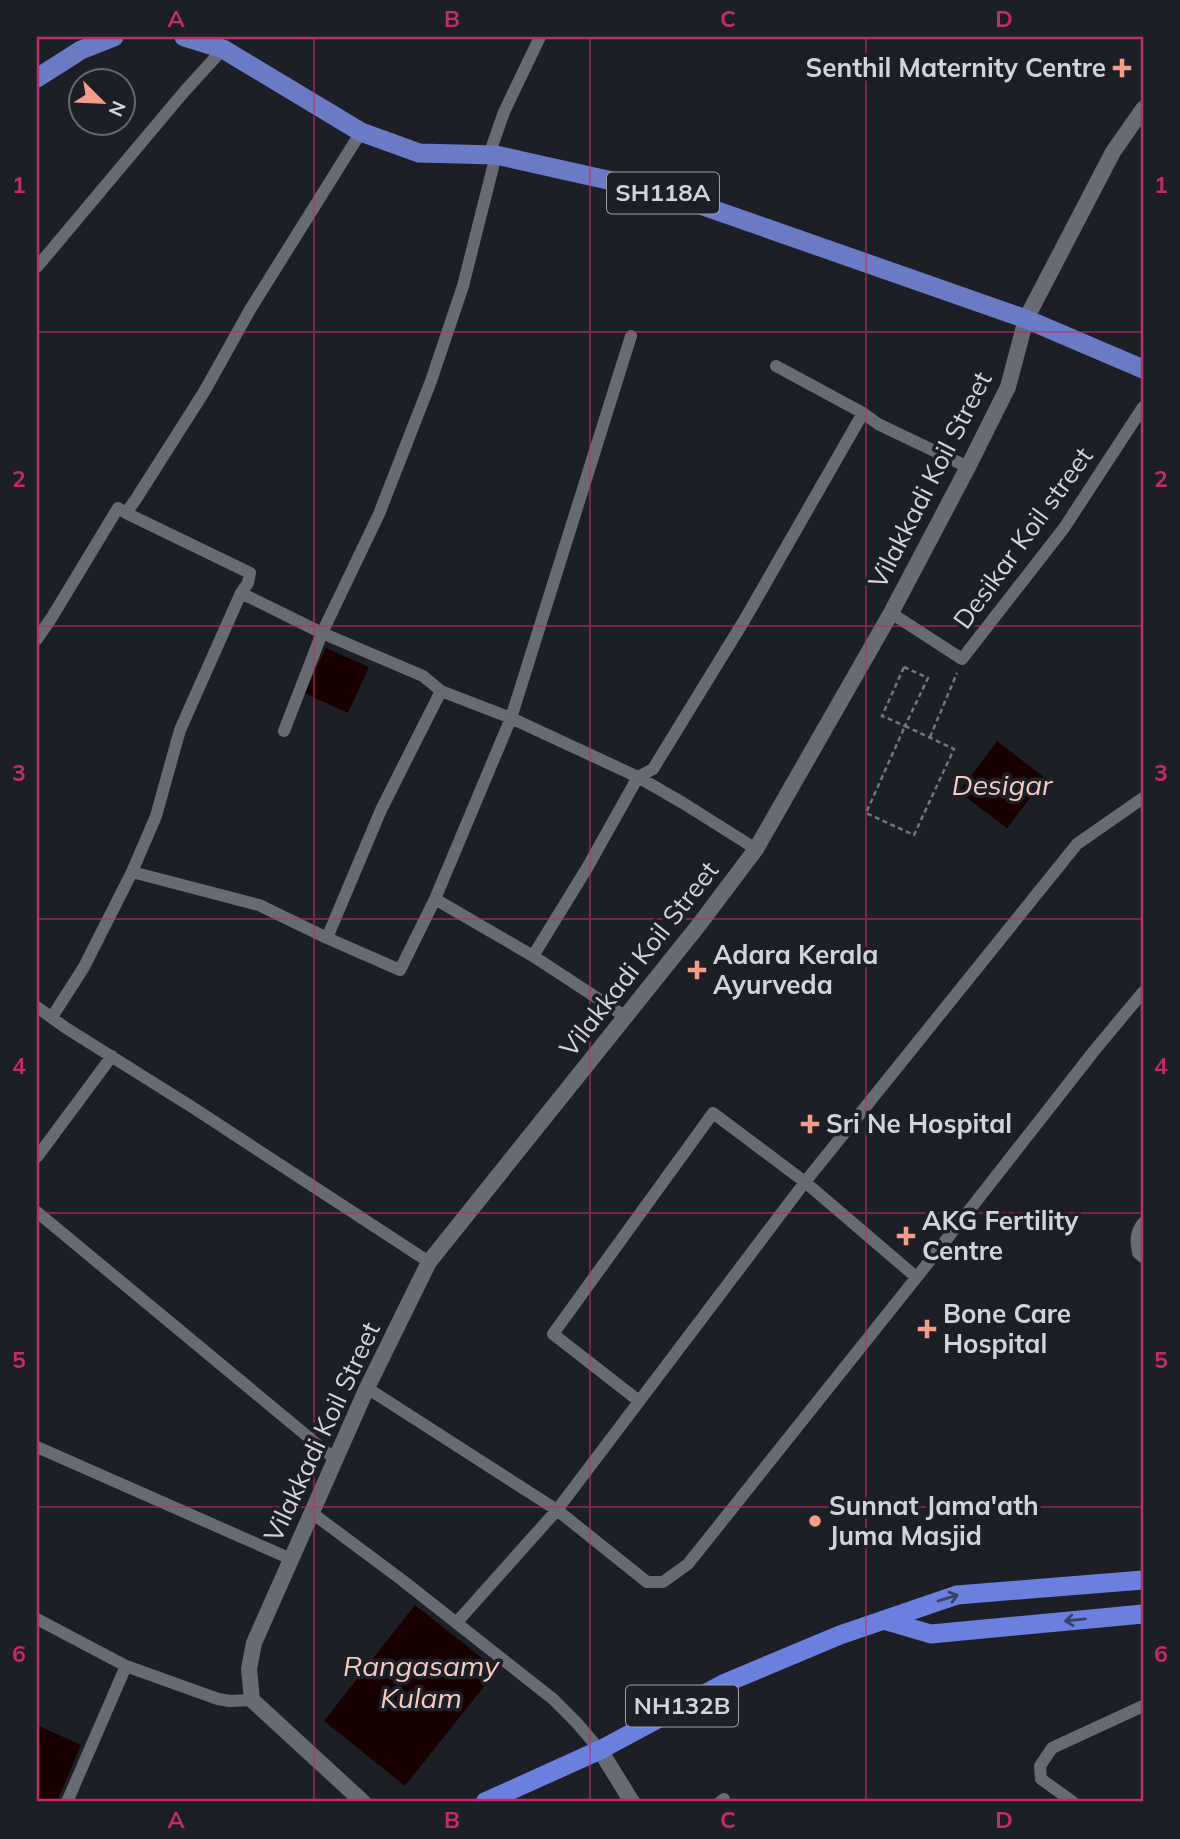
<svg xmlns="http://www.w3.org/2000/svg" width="1180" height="1839" font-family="Mulish,sans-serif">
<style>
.water{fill:#180000}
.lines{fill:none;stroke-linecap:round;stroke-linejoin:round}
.path{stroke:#74757b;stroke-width:2.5;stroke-dasharray:5 3.5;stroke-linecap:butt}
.minor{stroke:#696b74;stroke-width:12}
.tertiary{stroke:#696b74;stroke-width:16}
.primary{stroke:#6a7ac4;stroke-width:19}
.trunk{stroke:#6a7fde;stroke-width:19}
.oneway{stroke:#384166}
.grid{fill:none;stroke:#c42b68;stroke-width:2;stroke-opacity:0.55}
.poi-dot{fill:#f49d8b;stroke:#1d1f26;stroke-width:2.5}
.labels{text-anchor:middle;stroke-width:7;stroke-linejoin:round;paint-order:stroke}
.shield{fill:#1d1f26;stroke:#9c9ea3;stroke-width:2}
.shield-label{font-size:24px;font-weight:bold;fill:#d3d4d9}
.poi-label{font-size:26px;font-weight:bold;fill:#d3d4d9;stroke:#1d1f26;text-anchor:start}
.street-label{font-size:26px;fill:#d3d4d9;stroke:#1d1f26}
.water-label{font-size:28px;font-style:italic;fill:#f8c9bf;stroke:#1d1f26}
.neatline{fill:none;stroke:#c42b68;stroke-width:2.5}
.grid-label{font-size:23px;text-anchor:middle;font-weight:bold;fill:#c42b68}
</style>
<rect width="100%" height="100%" fill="#1d1f26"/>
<!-- water -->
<path class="water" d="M326,648L369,667L348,713L304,693Z
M997,741L1045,778L1007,828L959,792Z
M415,1605L497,1670L405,1786L324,1721Z
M37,1725L81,1745L57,1802H37Z"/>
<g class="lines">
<!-- path -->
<path class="path" d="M904,667L928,678L905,726L882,716Z
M905,726L954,749L914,835L866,813Z
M930,737L957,673"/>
<!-- minor -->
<path class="minor" d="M489,155L504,112L540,37
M37,267L183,93L223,49
M776,366L863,413L878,424L968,467
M241,593L322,633L423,676L441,691L511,718L631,336
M891,613L962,659L1064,528L1143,407
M37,639L52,617L118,508L126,513L136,499L204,392L251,308L361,132
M284,731L322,633L379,514L431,381L463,286L496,155
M132,872L259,905L327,938L400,970L435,899L511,718L638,777L683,803L756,849
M435,899L533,956L626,1017
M327,938L381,810L441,691
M533,956L587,868L638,777L653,769L745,619L863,413
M37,1007L66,1028L192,1107L429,1262
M52,1017L84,967L132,872L156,816L180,730L241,593L248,583L250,573L126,513
M37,1157L112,1056
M37,1212L336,1460
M1143,1223C1135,1233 1136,1241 1138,1253L1143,1257
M367,1388L557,1510L647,1582H663L688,1564L928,1263L1094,1051L1143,992
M639,1401L553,1334L713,1113L805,1182L916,1277
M37,1447L291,1559
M312,1513L402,1580L553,1699L576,1722L600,1750
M37,1619L126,1666L218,1699L230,1701L252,1700
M457,1622L557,1510L805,1182L1077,844L1143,798
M67,1802L126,1666
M720,1802L724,1799
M1073,1802L1041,1779L1040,1766L1052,1748L1143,1706"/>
<!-- tertiary -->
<path class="tertiary" d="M600,1750L632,1802
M363,1802L252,1700L249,1669L254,1643L367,1388L429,1262L698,926L756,849L891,613L968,467L1008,387L1026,319L1113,152L1143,109"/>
<!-- primary -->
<path class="primary" d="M184,37L223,49L361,132L419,153L496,155L666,193L1026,319L1143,369
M37,78L81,50L114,37"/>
<!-- trunk -->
<path class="trunk" d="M883,1620L931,1634L1143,1614
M485,1802L600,1750L723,1684L840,1635L957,1595L1143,1580"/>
</g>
<!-- one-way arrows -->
<defs><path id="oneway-shaft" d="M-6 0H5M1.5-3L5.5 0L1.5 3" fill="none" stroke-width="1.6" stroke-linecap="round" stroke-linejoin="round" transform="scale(1.75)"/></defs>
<g class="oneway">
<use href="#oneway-shaft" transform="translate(948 1598) rotate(-17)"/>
<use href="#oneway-shaft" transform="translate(1075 1620) rotate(174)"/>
</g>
<!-- grid -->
<path class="grid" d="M314,37V1802M590,37V1802M866,37V1802M37,332H1143M37,626H1143M37,919H1143M37,1213H1143M37,1507H1143"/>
<!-- markers -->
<g class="poi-dot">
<path d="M1118.5 57.5h7v7h7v7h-7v7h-7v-7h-7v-7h7z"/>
<path d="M693.5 959.5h7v7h7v7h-7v7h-7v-7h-7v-7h7z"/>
<path d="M806.5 1113.5h7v7h7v7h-7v7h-7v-7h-7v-7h7z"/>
<path d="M902.5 1225.5h7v7h7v7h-7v7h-7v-7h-7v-7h7z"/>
<path d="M923.5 1318.5h7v7h7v7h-7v7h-7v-7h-7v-7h7z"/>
<circle cx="815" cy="1521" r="7"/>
</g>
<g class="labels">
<!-- shield labels -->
<g class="shield">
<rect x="607" y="172.5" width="112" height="41" rx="5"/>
<rect x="626" y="1685.5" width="112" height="41" rx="5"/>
</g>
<g class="shield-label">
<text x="663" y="201">SH118A</text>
<text x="682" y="1714">NH132B</text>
</g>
<!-- poi labels -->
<g class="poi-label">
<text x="1106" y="77" text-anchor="end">Senthil Maternity Centre</text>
<text x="713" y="964">Adara Kerala<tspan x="713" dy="30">Ayurveda</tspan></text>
<text x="826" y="1133">Sri Ne Hospital</text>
<text x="922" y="1230">AKG Fertility<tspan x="922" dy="30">Centre</tspan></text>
<text x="943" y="1323">Bone Care<tspan x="943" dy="30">Hospital</tspan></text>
<text x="829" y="1515">Sunnat Jama'ath<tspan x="829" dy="30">Juma Masjid</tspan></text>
</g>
<!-- street labels -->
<g class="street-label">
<text transform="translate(930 480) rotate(-63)" y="9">Vilakkadi Koil Street</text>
<text transform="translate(1023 538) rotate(-54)" y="9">Desikar Koil street</text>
<text transform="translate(639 959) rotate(-52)" y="9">Vilakkadi Koil Street</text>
<text transform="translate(322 1432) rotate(-65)" y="9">Vilakkadi Koil Street</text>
</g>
<!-- water labels -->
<g class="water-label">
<text x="1002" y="795">Desigar</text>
<text x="421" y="1676">Rangasamy<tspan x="421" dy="32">Kulam</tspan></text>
</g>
</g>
<!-- border -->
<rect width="1180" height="1839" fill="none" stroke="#1d1f26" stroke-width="77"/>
<!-- north arrow -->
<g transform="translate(102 102) rotate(114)"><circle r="33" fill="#1d1f26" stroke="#66676e" stroke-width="2"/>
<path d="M0-5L12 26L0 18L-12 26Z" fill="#f49d8b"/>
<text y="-10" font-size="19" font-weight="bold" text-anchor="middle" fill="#d3d4d9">N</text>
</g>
<rect x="38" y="38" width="1104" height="1762" class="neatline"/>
<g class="grid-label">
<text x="176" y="27">A</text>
<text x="452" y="27">B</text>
<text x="728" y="27">C</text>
<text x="1004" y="27">D</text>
<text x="19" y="193">1</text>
<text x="1161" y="193">1</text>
<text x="19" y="487">2</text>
<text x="1161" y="487">2</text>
<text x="19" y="781">3</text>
<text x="1161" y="781">3</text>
<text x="19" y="1074">4</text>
<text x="1161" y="1074">4</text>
<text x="19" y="1368">5</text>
<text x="1161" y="1368">5</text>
<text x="19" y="1662">6</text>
<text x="1161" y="1662">6</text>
<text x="176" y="1828">A</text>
<text x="452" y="1828">B</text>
<text x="728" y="1828">C</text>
<text x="1004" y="1828">D</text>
</g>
</svg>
